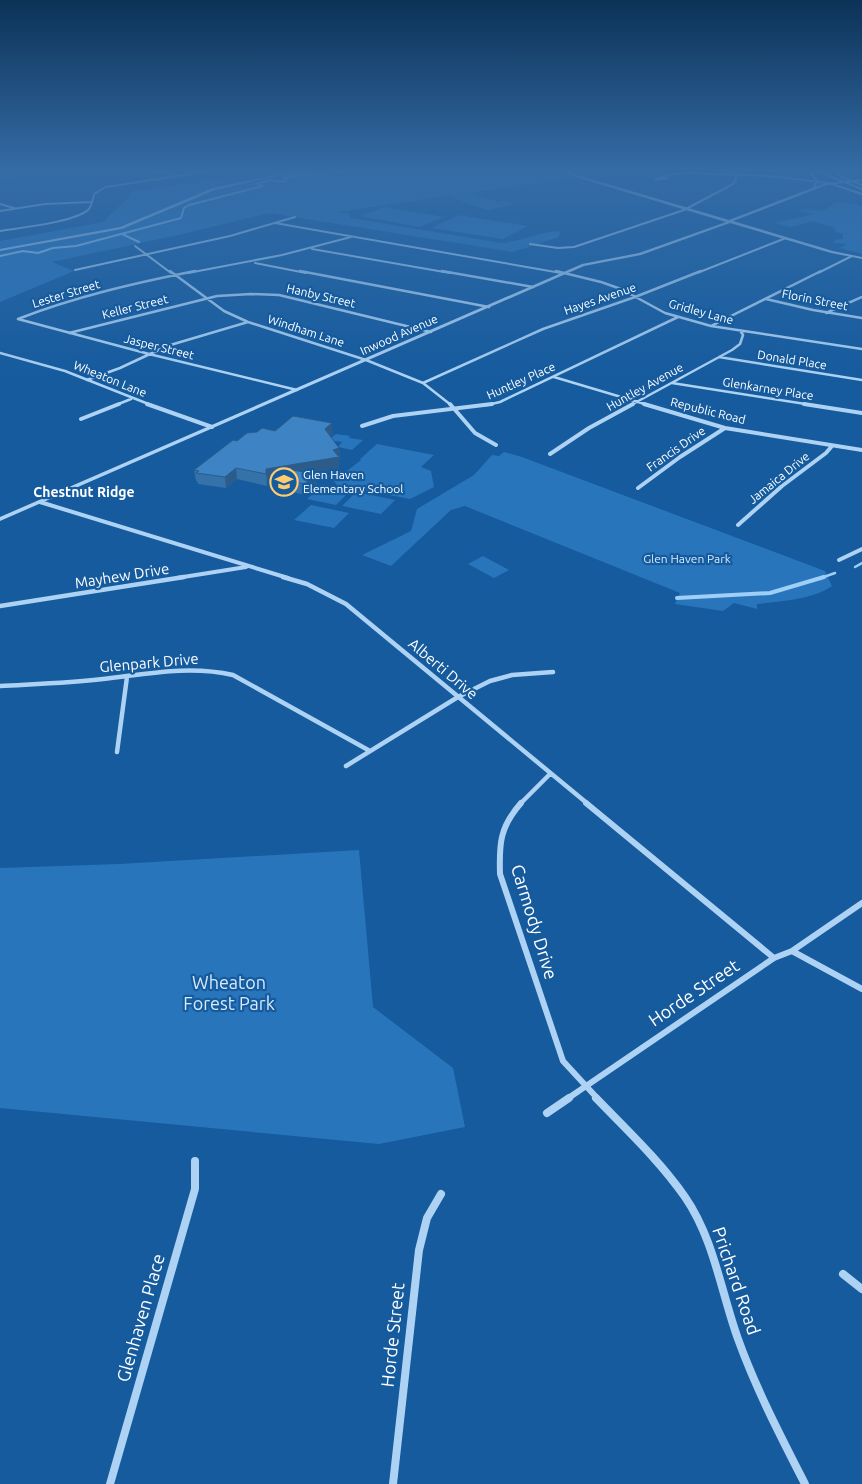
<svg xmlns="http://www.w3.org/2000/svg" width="862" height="1484" font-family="Ubuntu,sans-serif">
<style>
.green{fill:#2875bc}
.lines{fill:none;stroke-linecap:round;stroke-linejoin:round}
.stream-far2{stroke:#9fcef6;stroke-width:2}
.stream-far1{stroke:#9fcef6;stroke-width:2.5}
.stream{stroke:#9fcef6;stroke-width:4}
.minor-far5{stroke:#add2f3;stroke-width:2}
.minor-far4{stroke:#add2f3;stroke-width:2.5}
.minor-far3{stroke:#add2f3;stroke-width:4}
.minor-far2{stroke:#add2f3;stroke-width:4.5}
.minor-far1{stroke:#add2f3;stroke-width:6}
.minor{stroke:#add2f3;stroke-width:8}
.tertiary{fill:#add2f3;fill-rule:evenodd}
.wall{fill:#3572a9}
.shaded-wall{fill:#2b5c8a}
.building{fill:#3e84c5;stroke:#2b5c8a}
.labels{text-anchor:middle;stroke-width:4.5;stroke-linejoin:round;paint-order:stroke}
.far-street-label{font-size:12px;fill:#fff;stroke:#155b9e}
.far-poi-label{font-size:12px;fill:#fff;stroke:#155b9e;text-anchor:start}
.far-park-label{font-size:12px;fill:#d5eafd;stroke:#155b9e}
.far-neighbourhood-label{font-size:14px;font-weight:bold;fill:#fff;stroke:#155b9e}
.street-label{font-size:15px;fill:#fff;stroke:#155b9e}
.near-street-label{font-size:18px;fill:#fff;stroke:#155b9e}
.near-park-label{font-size:18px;fill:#d5eafd;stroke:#155b9e}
</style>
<rect width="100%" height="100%" fill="#155b9e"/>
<!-- green -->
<path class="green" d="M0,171H44L0,180Z
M271,171H556L573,178L337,212L348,213L351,218L501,243C522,242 540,231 560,231L559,237L513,252L269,213L178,235L52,262L74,271L0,302V241L103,222L131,195L130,192Z
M470,193L499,202L504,201L514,204L488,210L449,197Z
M836,202L853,203L862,206V254L840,248L847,244L833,243L835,240L843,239V234L836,232L835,228L813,221L790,227L775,223L814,214L800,211L804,209L823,211Z
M384,207L444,217L420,227L360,216Z
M459,215L528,226L503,239L431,228Z
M336,434L350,436L349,438L363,440L352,450L338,447L342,442L328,440Z
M377,444L434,455L421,467L431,471L434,487L410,499L337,485L334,481L361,460L360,459Z
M504,452L522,457L825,571L832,586C812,600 780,601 757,604V609L734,603L723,611L675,604L680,593L465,506L451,510L391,566L362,555L411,531L417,509L474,475L492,455L499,456Z
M321,486L349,492L336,505L307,499Z
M356,492L395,500L381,514L342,506Z
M311,505L349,513L334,528L294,520Z
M483,556L509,570L494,578L468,564Z
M359,850L373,1007L453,1068L465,1127L379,1144L0,1108V868L119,864Z"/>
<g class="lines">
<!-- stream-far2 -->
<path class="stream-far2" d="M817,171L862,189
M122,234L139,242
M0,256L23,251L38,253L53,248L76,246L181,218L184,208L189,205L263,186L256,184L270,180L285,182L287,179L283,178L302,174L362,171"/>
<!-- stream-far1 -->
<path class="stream-far1" d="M855,567L862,563
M821,578L835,573"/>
<!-- stream -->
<path class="stream" d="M677,598L770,593L824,577"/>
<!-- minor-far5 -->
<path class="minor-far5" d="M147,171L176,174
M808,171L817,181L813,189
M835,171L842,177L862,185
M662,177L672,174L691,173L769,176L829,183L862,194
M662,177L668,179H655Z
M0,204L14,208
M0,211L45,204L92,202
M275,223L561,273
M0,231C18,228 77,222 89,209C92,205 93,199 94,194L106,187L210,171
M530,244L558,248L574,247L684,210L733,184L736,180V171
M135,246L171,273
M312,249L450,273
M255,263L306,273
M75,270L230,236L295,217
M188,273L282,255L351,237
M697,273L786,238
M818,273L852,256"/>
<!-- minor-far4 -->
<path class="minor-far4" d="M170,271L224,311L248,322L366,360L423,383L451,405
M300,271L489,307
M442,271L533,287
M556,271L601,282L621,289L665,313L711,326L862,349
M766,299L813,310L862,318
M826,313L862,297
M18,319C74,297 135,283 195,271
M18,319L149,354L297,390
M711,326L821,271
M69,333L217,296L251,294L279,295L431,332
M0,353L65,371L151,405
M719,357L862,380
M554,377L648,405
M87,380L120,368L167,346L248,322
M423,383L543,329L635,297L701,271
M672,383L812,405
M116,405L131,399
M487,405L500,402L678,317
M631,405L732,350L740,344L743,335L741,332"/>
<!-- minor-far3 -->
<path class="minor-far3" d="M147,404L212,427
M450,404L475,433L496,445
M644,404L725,428L862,450
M804,404L862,413
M81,419L119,404
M362,426L393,416L492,404
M550,454L589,428L633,404
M638,488L680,457L725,428
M40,502L288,578
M738,525L782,486L826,453L832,446
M839,560L862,549
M177,578L246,567"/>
<!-- minor-far2 -->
<path class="minor-far2" d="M283,577L307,584L346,604L588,804
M0,606L184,577
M0,686C35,684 69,683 103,679C147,674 189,665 233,675L370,751
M117,752L127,677
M346,766L458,697L490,681L512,675L553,672
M520,804L550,774"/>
<!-- minor-far1 -->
<path class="minor-far1" d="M521,803C500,827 499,843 500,874L563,1061L598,1099
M586,803L774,958
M792,951L862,989
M567,1099L774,958L792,951L862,903"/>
<!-- minor -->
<path class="minor" d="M596,1098C627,1130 660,1161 685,1197C714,1239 721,1292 738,1339C756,1389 781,1437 805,1484
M547,1113L569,1098
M843,1274L862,1289
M110,1484L195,1189V1161
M393,1484L419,1250L427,1218L441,1194"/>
<!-- tertiary -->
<path class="tertiary" d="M295,171H300L215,190L122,229L0,251V249L120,227L213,188Z
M562,171H566L574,174L729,220L825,183L862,179V181L827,185L733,221L833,251L862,257V259L831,253L730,223L641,255L584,266L0,521V517L582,264L639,253L726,222L572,176Z"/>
</g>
<!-- wall -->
<path class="wall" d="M275,431L333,434L330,436L339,448L340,460H339V468L311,473L317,485L306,495L277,489L276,479L267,481V486L237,479L226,488L198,484L197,481H196L194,470L237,441Z"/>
<!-- shaded-wall -->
<path class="shaded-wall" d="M332,423L333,434L325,440V429Z
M339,448L340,460H339V468L280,479L276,478V479L267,481V486L266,469L333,450Z
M236,468L237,479L226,488L225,477Z
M316,474L317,485L306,495L305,484Z"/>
<!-- building -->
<path class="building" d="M293,416L332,423L325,429L339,448L333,450L339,457L266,469V474L236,468L225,477L196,473L199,471L194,470L233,440L237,441L247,433L257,432L262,428L275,431Z
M286,469L316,474L305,484L276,478Z"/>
<!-- sky -->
<linearGradient id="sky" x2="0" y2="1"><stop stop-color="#0c3257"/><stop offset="0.45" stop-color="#356ca6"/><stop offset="1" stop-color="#356ca6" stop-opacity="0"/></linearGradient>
<rect width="862" height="378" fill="url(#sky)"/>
<!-- icons -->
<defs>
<g id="school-ring" transform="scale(1.4375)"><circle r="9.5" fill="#155b9e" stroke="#ffcb6f" stroke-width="1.5"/><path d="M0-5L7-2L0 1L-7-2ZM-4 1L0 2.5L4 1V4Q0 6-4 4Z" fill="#ffcb6f"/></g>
</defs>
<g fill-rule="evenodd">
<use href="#school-ring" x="284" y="482"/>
</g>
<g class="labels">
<!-- far-street labels -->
<g class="far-street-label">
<text transform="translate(66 294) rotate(-17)" y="4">Lester Street</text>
<text transform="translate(321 296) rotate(13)" y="4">Hanby Street</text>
<text transform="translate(600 299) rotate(-19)" y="4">Hayes Avenue</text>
<text transform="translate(815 300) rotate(11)" y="4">Florin Street</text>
<text transform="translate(135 307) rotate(-14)" y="4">Keller Street</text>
<text transform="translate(701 312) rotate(15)" y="4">Gridley Lane</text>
<text transform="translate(306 331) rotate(18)" y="4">Windham Lane</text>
<text transform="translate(399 335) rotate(-24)" y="4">Inwood Avenue</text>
<text transform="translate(159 347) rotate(14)" y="4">Jasper Street</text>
<text transform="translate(792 360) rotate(9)" y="4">Donald Place</text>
<text transform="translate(110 379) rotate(22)" y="4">Wheaton Lane</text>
<text transform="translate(521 381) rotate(-24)" y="4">Huntley Place</text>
<text transform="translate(645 387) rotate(-29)" y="4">Huntley Avenue</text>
<text transform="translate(768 389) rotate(9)" y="4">Glenkarney Place</text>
<text transform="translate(708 411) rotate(14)" y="4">Republic Road</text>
<text transform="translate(676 449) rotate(-35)" y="4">Francis Drive</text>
<text transform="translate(779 478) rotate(-39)" y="4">Jamaica Drive</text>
</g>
<!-- far-poi labels -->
<g class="far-poi-label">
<text x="303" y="479">Glen Haven<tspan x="303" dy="14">Elementary School</tspan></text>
</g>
<!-- far-park labels -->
<g class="far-park-label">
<text x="687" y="563">Glen Haven Park</text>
</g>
<!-- far-neighbourhood labels -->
<g class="far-neighbourhood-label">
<text x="84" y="497">Chestnut Ridge</text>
</g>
<!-- street labels -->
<g class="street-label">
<text transform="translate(122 576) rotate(-9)" y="5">Mayhew Drive</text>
<text transform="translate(149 663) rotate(-5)" y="5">Glenpark Drive</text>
<text transform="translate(443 669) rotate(40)" y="5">Alberti Drive</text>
</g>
<!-- near-street labels -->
<g class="near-street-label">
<text transform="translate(534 922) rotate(73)" y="6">Carmody Drive</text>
<text transform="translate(694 993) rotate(-34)" y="6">Horde Street</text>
<text transform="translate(736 1281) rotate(71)" y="6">Prichard Road</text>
<text transform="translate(141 1318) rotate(-74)" y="6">Glenhaven Place</text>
<text transform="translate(393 1335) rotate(-84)" y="6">Horde Street</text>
</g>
<!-- near-park labels -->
<g class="near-park-label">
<text x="229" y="989">Wheaton<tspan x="229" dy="21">Forest Park</tspan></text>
</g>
</g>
</svg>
